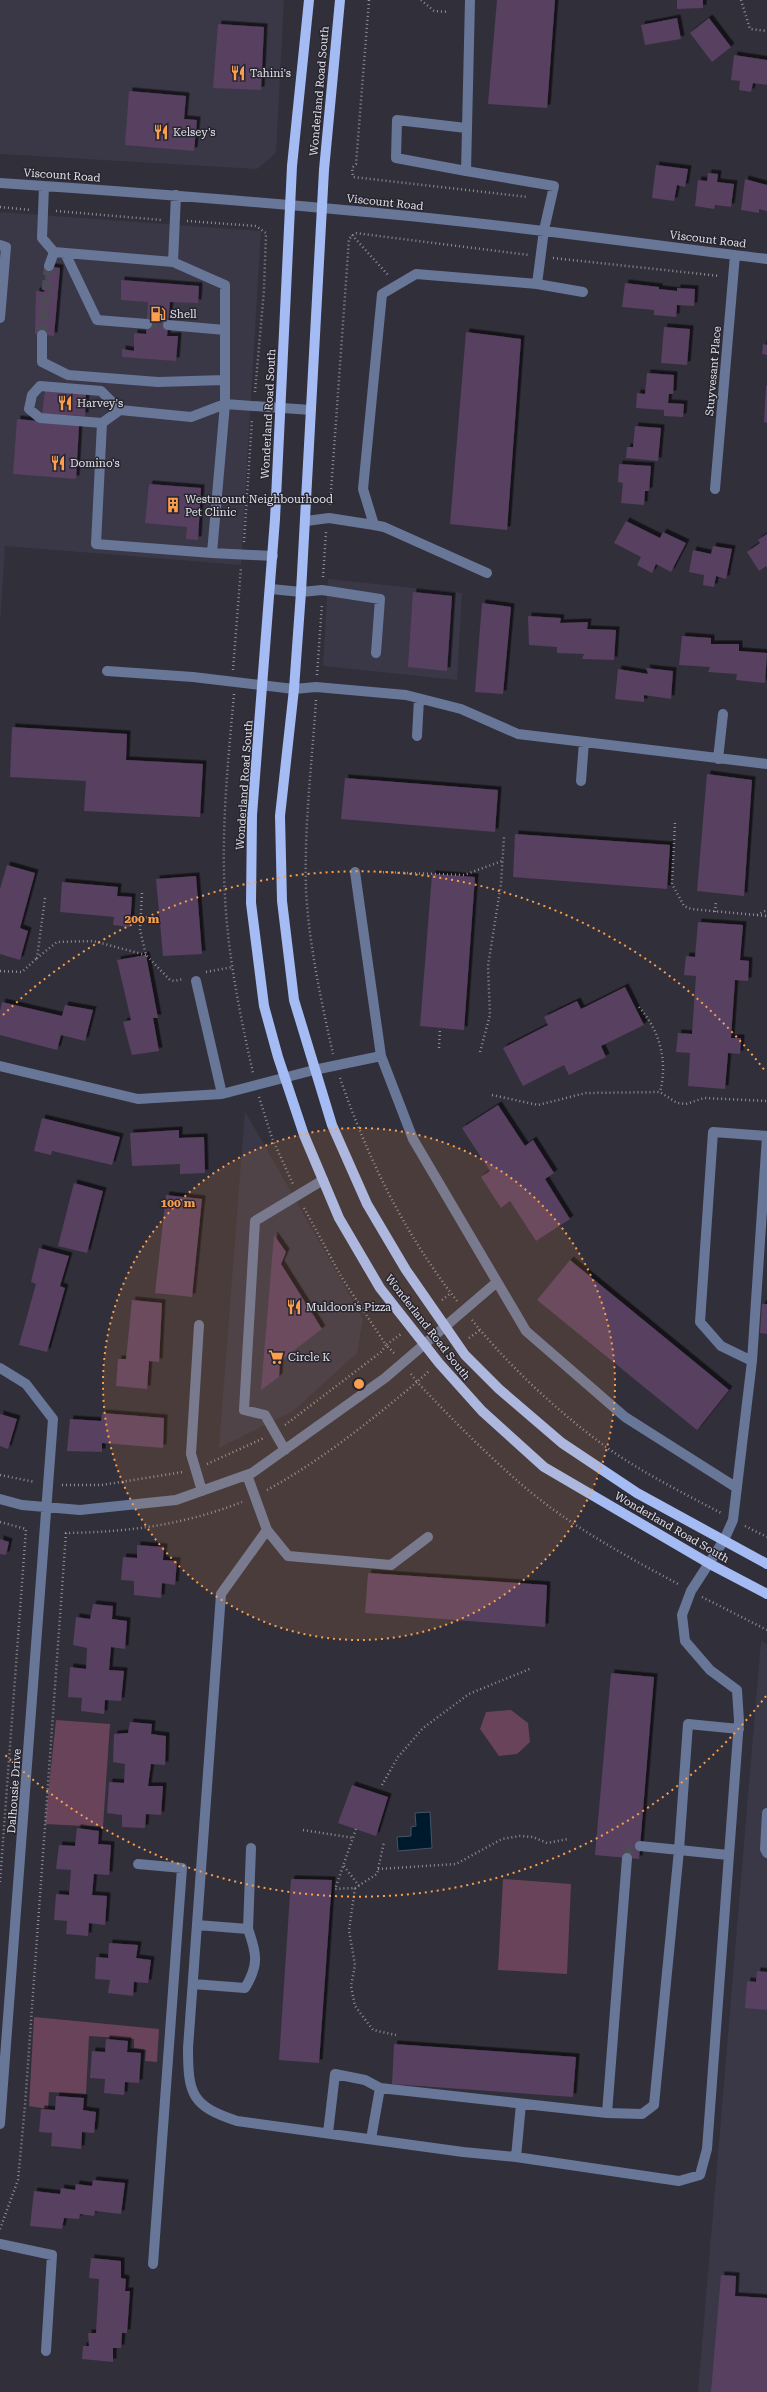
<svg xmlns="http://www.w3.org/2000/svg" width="767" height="2392" font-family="'Roboto Serif',serif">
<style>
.built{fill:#3a3747}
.green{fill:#684359}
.water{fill:#001a2d;stroke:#445665}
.building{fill:#593f61;filter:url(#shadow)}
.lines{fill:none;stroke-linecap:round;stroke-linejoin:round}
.minor-tunnel{stroke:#4c4a54;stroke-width:10;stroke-dasharray:10 5;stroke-linecap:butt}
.path{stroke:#908e97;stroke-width:2.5;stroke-dasharray:1 3;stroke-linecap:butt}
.minor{stroke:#687698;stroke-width:10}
.major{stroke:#a4bbf3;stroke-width:10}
.ring{fill:none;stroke:#f99f4d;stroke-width:2;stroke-dasharray:2 4}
.labels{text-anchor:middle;stroke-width:3;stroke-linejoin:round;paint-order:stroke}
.poi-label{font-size:11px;fill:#e3e2e9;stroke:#27252f;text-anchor:start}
.street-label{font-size:11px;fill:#e3e2e9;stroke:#27252f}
.centre{fill:#f99f4d;stroke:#27252f;stroke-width:2}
.ring-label{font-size:12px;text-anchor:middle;font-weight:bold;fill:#f99f4d;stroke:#27252f;stroke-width:3;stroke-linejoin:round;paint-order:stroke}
</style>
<defs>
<filter id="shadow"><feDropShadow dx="3.5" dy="-3.5" stdDeviation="0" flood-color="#0009"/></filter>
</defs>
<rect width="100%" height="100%" fill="#312f3a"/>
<!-- built -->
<path class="built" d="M0,0H284L276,153L257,169L0,154Z
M0,212L261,231L241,565L5,546L0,623Z
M328,579L462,593L457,680L323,666Z
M245,1111L363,1319L357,1353L293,1411L219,1448Z
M761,1641L767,1644V2392H698Z"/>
<!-- green -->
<path class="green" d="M511,1710L528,1723L530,1742L517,1754L499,1756L480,1729L486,1712Z
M56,1720L110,1724L103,1827L45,1824Z
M503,1879L571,1884L567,1974L498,1970Z
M34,2017L159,2029L157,2062L145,2061L146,2050L134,2048V2039L89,2036L86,2094L49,2092L48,2109L29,2106Z"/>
<!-- water -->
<path class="water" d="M430,1812L432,1848L398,1851L397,1837L411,1836V1827L416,1826L415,1813Z"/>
<!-- building -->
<path class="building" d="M497,0H555L547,108L488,104Z
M677,0H703V8L677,9Z
M677,18L681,39L645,45L641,25Z
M709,18L731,47L712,62L690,33Z
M218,24L264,27L261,90L213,88Z
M734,55L767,60V85L753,83L751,92L739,90L740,81L731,80Z
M129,91L186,96L184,119L197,120L194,151L125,145Z
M656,165L688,169L685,187L677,185L674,201L652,198Z
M708,173L718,174L717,182L734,184L731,207L715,205L714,209L695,206L698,180L707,181Z
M745,179L767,185V211L759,209V213L741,210Z
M46,266L60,268L54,336L35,334L36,291L44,292Z
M121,280L199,286L198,303L170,302L167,336H178L176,361L122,357V349L134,351V333L146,334L148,302L121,300Z
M625,283L659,287V289L677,291V288L695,289L694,306L677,305L676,317L654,315V310L622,307Z
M664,327L690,329L687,365L661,363Z
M466,332L521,339L507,530L450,524Z
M763,344L767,345V355L762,354Z
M647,373L674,375L673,394H669L668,403L684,404L683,417L664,416V410L636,408L637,393L645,394Z
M766,386H767V423L764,422Z
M45,391L86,393L85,416L42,414Z
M17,419L79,425L76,479L13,474Z
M635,426L661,428L658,461L626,458L627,447H633Z
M619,464L651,466L649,491H645L644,505L621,503L623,483L618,482Z
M149,484L201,488L198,540L186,539L187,527L145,523Z
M626,521L660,538L663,532L686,543L671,572L656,564L652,573L637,565L641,557L614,543Z
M767,534V568L766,566L759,571L747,552L760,543L758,540Z
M713,546L732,549L726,579L716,576L714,587L703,585L704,575L689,572L693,550L711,554Z
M413,592L452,596L447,671L408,667Z
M482,603L511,607L503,694L475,692Z
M528,616L561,618L560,623L588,622L587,629L616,630L614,660L582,659L584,654L557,653V647L529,645Z
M682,636L711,638V644H739V651L767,653L765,683L736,680L737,674L708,672L710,667L679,665Z
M646,668L673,671L671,699L644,695V702L615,699L618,669L648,674Z
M12,727L127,734L126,760L203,764L200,817L84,811L86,781L10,777Z
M707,774L752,780L744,896L697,891Z
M345,778L498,790L495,832L341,819Z
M515,834L670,845L667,889L513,877Z
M7,865L35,873L20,928L28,931L20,960L0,954V889Z
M432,874L475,877L464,1030L420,1026Z
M196,876L202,954L163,956L156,879Z
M62,882L118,887L117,896L132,897L130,927L113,925L114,917L60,912Z
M698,922L743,925L740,960L749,961L748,981L735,980L731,1038H741L740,1054L728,1053L725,1089L688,1086L690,1053L676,1052L678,1033L692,1034L696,976L684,975L686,956L695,957Z
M146,955L158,1018H153L159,1051L132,1055L123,1022L131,1020L117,960Z
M625,987L644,1025L601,1046L606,1057L569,1075L564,1065L523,1086L503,1048L548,1025L544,1017L577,1001L581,1009Z
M2,1002L62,1016L65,1005L93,1010L85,1041L61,1035L57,1050L0,1035V1011Z
M498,1105L525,1146L533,1140L554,1173L545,1179L570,1219L536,1241L510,1201L501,1208L481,1177L490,1171L462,1128Z
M42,1118L120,1137L112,1165L52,1151L51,1155L34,1151Z
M179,1130V1138L204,1137L205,1173L180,1174V1164L132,1166L130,1133Z
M74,1183L103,1191L87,1253L58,1246Z
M166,1195L202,1199L192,1297L155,1293Z
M274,1235L286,1252L281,1264L322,1329L280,1361L279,1377L261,1390Z
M39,1248L69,1256L60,1286L65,1288L47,1352L19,1345L36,1284L31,1282Z
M570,1260L729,1390L697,1430L537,1300Z
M132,1300L162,1303L159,1362L149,1361L147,1389L116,1386L118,1359H126Z
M762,1304H767V1334L760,1333Z
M102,1413L164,1418L163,1448L102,1443V1452L67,1451L70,1419L101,1421Z
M0,1414L17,1419L8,1449L0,1446Z
M0,1539L9,1542L6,1555L0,1554Z
M137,1545L164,1547L163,1560L177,1561L175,1585L162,1583L161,1598L134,1595V1581L121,1580L123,1557L137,1558Z
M368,1573L547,1585L545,1627L365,1613Z
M93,1604L113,1606L112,1619L127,1621L125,1649L111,1647L109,1670L124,1671L121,1701L105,1700L104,1714L81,1711L82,1698L68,1697L70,1667L86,1669L87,1648L73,1645L76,1617L90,1619Z
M611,1673L654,1677L639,1859L595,1855Z
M130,1722L152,1724L151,1734L166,1736L165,1765L151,1764L148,1786H163L161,1815L146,1814L145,1828L122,1827V1815L107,1813L109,1782L124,1783L125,1764L113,1762L114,1734L128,1733Z
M352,1785L388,1797L376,1836L338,1823Z
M77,1828L99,1831L98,1844L111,1845L109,1875L94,1874L92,1895L107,1896L105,1925L89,1923L88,1936L66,1934L67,1921L54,1920L56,1894L69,1895L71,1870L56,1869L59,1845L75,1846Z
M291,1879L332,1880L319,2063L279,2060Z
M109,1943L138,1945L136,1958L151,1960L148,1983L134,1982L133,1996L108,1993L110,1980L95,1979L96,1957L108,1958Z
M757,1971L767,1972V2010L745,2008L747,1981L756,1982Z
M106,2039L128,2041L127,2052L141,2053L139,2083L125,2082L124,2095L104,2093L105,2079L90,2078L92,2051L105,2052Z
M394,2044L576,2057L573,2097L392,2084Z
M56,2096L84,2098L83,2110L96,2112L94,2133L82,2132L81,2149L51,2146L52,2133L39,2132L41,2109L55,2110Z
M93,2180L125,2183L121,2214L95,2211L94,2216L80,2214L79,2219L64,2218L62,2229L30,2226L34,2191L60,2194L61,2188L75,2190L76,2184L92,2186Z
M91,2258L121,2261V2278L126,2279L125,2291H130L127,2333H122L121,2348H113V2362L82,2359L83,2346H89L88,2333H96L99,2279L89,2278Z
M721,2275L736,2276L735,2296L767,2298V2392H711Z"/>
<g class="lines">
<!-- minor-tunnel -->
<path class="minor-tunnel" d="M147,324L168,325
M42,335L49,266
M627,1858L630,1850L640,1846"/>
<!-- path -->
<path class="path" d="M369,0L356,164L352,168L353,177L528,197
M421,0L434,11L448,12
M741,0L750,29L767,31
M0,207L31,210
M56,211L162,220
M187,221L256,226L266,233L264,290L255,392
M352,235L388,275
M553,258L720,276
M330,505L349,239L355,233L529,255
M244,542L252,419
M323,577L326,532
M233,670L241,567
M317,675L322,604
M234,694C228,762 221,829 225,897C228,956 240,1015 253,1073
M316,700C312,762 304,827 306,890C309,945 321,1000 333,1054
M675,823L672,884L684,906L691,909L767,916
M379,872L464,875L502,861
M142,893L140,930L146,955L170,980L174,981L183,979
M45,898L37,958L57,942L93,941L146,955
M715,912L716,901
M757,915L767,910
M0,971L22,972L37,958
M206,972L233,967
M639,1007C660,1031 668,1061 660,1092
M439,1048L440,1028
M480,1052L490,1015L488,966L501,884L504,836
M340,1078C369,1161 403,1231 457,1301
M492,1095L538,1105L586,1093L660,1092L677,1103L686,1104L704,1098L767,1101
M259,1097L272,1138L293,1184
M442,1300L451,1293
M472,1320C509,1366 555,1409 602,1444C639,1471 681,1492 721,1513
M469,1338L480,1330
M394,1353L386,1345L401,1334
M411,1374L417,1382L429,1371
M285,1425L381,1352L386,1345L342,1278L303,1206
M207,1464L264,1438
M0,1475L35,1482
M62,1485H102L183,1472
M267,1490C322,1460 369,1422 417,1382C450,1417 484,1452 521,1484C568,1525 626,1556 680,1585
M0,1522L26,1529L0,1882
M745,1526L767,1537
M702,1597L767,1630
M382,1785L398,1757L423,1728L469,1694L532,1668
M356,1829L335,1889L355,1888L349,1930L355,1965L351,1986L355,2006L373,2030L396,2035
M303,1830L354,1838
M344,1866L359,1886
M378,1869L456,1864L502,1839L520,1836L533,1837L547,1843L568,1839
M355,1888L377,1874L384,1842
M0,2229L18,2180L25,2105L66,1533C129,1532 183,1525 242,1502"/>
<!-- minor -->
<path class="minor" d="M470,0L466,171L554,186L544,230L537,284L583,292
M466,171L396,158L397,120L466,128
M0,183C119,191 237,200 355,211C493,223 630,242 767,259
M44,186L42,238L54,252L173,262L176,195
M0,245L6,247L0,318
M65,253L97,320L147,324
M173,262L225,285V404L212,553L273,556
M49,266L54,252
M168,325L225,330
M42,335V362L68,375L158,382L225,380
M102,423L40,418L29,409L32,395L40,386L101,391L120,410L191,417L225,404L311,410
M102,423L96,544L212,553
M102,423L120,410
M715,489L735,255
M306,521L329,518L374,525
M487,573L384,527L374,525L363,489L382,294L416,274L537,284
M271,589L301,592L322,590L380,599L376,653
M107,671L193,677L294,689L316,687L406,695L461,709L518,734L767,764
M417,736L419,699
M718,759L723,714
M581,781L584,742
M355,872L381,1056L413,1139L526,1331L625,1417L737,1488
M196,981L222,1094
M0,1066L138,1099L222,1094L314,1070L381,1056
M199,1325L191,1454L202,1491
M0,1368L26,1384L53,1419L0,2124
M285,1450L265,1415L244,1410L255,1221L323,1180
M247,1475L267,1530L221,1594L188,2048C188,2095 192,2106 237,2121L463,2152L516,2157L679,2181L700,2175L707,2149L739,1721L737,1690L710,1670L685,1641L682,1615L691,1591L724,1540L733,1520L752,1361L767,1136L713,1132L700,1322L721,1346L752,1361
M0,1499L22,1505L80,1510L176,1500L252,1473L385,1378L497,1282
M267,1530L288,1556L391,1565L428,1537
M767,1813L765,1849L767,1853
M640,1846L728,1855
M138,1864L182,1868L153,2264
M197,1925L248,1929L251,1848
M193,1984L245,1988C259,1965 257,1954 248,1929
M607,2113L627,1858
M328,2133L335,2074L365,2080L380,2088
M371,2139L380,2088L607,2113L642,2114L654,2105L679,1850L688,1724L739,1729
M516,2157L521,2104
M0,2244L52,2255L46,2351"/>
<!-- major -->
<path class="major" d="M309,0L292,166L275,519L252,815L251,903L264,1006L278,1057L304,1135L339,1218L380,1288L439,1363L482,1411L544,1467L710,1564L767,1594
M340,0L324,170L301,592L294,689L280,816L282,901L294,1000L332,1125L367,1204L406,1270L465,1355L499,1389L562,1443L637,1493L767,1564"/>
</g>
<!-- distance rings -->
<circle cx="359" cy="1384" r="256" fill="#f99f4d" fill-opacity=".12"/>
<g class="ring">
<circle cx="359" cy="1384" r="256"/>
<path d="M766 1696A513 513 0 0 1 3 1753M3 1015A513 513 0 0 1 766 1072"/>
</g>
<!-- icons -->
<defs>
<g id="restaurant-bare" transform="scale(1.2)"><path d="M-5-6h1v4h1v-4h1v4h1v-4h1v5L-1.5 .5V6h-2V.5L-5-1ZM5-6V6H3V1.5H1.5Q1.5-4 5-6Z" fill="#f99f4d" stroke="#27252f" stroke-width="2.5" paint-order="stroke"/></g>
<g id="fuel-bare" transform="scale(1.2)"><path d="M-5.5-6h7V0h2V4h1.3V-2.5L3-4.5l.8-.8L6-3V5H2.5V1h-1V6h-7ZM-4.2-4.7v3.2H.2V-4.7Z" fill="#f99f4d" stroke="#27252f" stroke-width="2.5" paint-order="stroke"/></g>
<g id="building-bare" transform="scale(1.2)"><path d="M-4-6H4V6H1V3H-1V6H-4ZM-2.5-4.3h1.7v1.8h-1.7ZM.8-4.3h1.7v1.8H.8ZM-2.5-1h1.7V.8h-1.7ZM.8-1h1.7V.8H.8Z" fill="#f99f4d" stroke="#27252f" stroke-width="2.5" paint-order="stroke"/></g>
<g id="supermarket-bare" transform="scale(1.2)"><path d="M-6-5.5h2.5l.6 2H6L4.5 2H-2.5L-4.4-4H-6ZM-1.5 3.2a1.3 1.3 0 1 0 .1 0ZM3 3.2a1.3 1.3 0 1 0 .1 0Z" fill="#f99f4d" stroke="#27252f" stroke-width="2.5" paint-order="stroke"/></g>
</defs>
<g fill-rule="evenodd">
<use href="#restaurant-bare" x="238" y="73"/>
<use href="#restaurant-bare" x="161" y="132"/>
<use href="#fuel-bare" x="158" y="314"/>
<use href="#restaurant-bare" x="65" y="403"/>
<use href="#restaurant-bare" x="58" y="463"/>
<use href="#building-bare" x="173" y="505"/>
<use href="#restaurant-bare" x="294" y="1307"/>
<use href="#supermarket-bare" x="276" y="1357"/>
</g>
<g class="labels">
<!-- poi labels -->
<g class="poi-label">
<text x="250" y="77">Tahini's</text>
<text x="173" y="136">Kelsey's</text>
<text x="170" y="318">Shell</text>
<text x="77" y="407">Harvey's</text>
<text x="70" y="467">Domino's</text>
<text x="185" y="503">Westmount Neighbourhood<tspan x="185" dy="13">Pet Clinic</tspan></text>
<text x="306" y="1311">Muldoon's Pizza</text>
<text x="288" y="1361">Circle K</text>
</g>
<!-- street labels -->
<g class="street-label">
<text transform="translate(319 91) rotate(-85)" y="4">Wonderland Road South</text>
<text transform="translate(62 175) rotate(4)" y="4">Viscount Road</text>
<text transform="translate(385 202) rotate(6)" y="4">Viscount Road</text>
<text transform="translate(708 239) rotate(7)" y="4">Viscount Road</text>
<text transform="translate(713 371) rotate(-85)" y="4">Stuyvesant Place</text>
<text transform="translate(268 414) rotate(-87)" y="4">Wonderland Road South</text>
<text transform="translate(244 785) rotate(-86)" y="4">Wonderland Road South</text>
<text transform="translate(428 1327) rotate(52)" y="4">Wonderland Road South</text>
<text transform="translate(672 1527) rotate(30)" y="4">Wonderland Road South</text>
<text transform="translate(14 1791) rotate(-86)" y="4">Dalhousie Drive</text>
</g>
</g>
<circle cx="359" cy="1384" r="6" class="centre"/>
<g class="ring-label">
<text x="142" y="923">200 m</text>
<text x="178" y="1207">100 m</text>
</g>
</svg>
